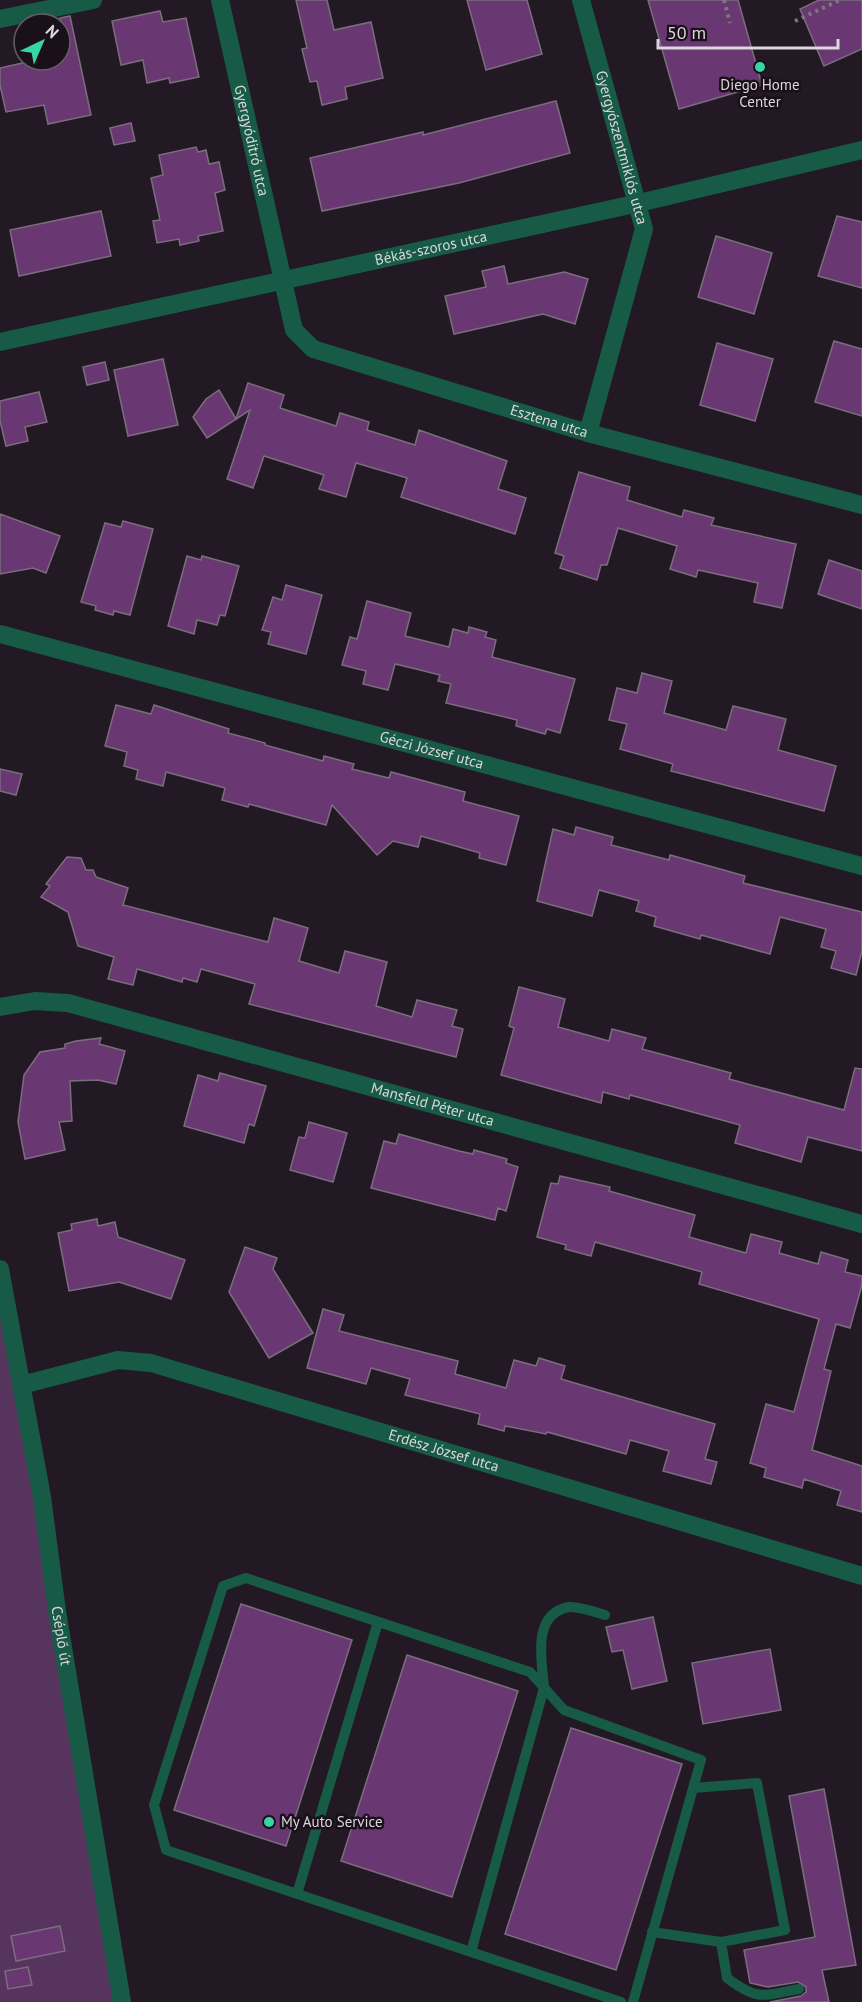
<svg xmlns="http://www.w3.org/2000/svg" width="862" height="2002" font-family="'PT Sans',sans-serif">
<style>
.green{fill:#57345e}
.building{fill:#693872;stroke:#7a6e7c;stroke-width:1.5}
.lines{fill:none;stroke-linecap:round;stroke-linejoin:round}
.path{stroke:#7e767f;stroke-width:4;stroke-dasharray:3 4.5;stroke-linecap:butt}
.lane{stroke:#175b46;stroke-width:10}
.street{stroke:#175b46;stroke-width:18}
.poi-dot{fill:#39d4a5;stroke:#19101a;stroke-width:2}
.labels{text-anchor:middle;stroke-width:5;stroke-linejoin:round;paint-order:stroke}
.poi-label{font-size:15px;fill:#dcd6dd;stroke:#19101a}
.street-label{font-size:15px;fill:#dcd6dd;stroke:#19101a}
</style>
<rect width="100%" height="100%" fill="#221924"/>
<!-- green -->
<path class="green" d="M0,1269L122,2002H0Z"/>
<!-- building -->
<path class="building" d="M296,0H327L334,30L371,22L383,78L345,87L347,99L322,105L317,81L310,82L302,49L307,48Z
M467,0H527L542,54L486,70Z
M648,0H738L762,85L679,109Z
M819,0H862V49L824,66L800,9Z
M160,11L163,22L186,18L199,77L170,83L169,78L147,83L143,60L121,65L112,21Z
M70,16L91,115L48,124L44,105L6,112L0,85V68L36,60H60V18Z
M556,101L570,153L459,183L322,211L310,158L423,132V135Z
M131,123L135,141L114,145L110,128Z
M196,147L198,152L206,150L209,164L219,162L225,190L215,193L223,231L198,236L199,241L180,245L179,239L157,243L153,221L160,220L151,178L163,175L159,155Z
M101,211L111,256L19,276L10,230Z
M837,216L862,222V288L818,276Z
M716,236L772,253L754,314L698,297Z
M504,266L508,284L564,272L588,279L575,324L543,314L454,334L445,296L486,287L482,271Z
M834,341L862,349V416L815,402Z
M717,343L773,359L755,421L700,405Z
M163,359L178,425L128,436L114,370Z
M105,362L109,380L87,385L83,367Z
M248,383L284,395L280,408L336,426L340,413L369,422L367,430L415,445L419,430L507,461L498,489L526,498L515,534L401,497L407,478L356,463L346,497L319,489L324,475L264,456L253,488L227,479L250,410L207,438L193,417L206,399L219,390L236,419Z
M39,392L47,422L25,427L28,441L6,446L0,421V401Z
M579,472L630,487L627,500L682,517L684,510L714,518L711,525L796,544L782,608L754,602L758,583L698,570L696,577L670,569L677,546L618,528L607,565H601L597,580L560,568L564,556L555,553Z
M0,514L60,536L46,573L33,568L0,574Z
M123,521L153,529L130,615L114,611L113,615L95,610L96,606L81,602L105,523L121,527Z
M187,556L201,560L202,556L239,566L225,616L220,615L217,625L197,620L194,634L168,626Z
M829,560L862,571V609L818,594Z
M286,585L322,595L306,654L268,644L271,632L262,630L273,597L282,600Z
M367,601L411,613L405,636L449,647L453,629L468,633L469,627L487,632L485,637L496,640L492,657L575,679L560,733L547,729L545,734L516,726L517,720L446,703L451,684L438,681L440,675L416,669L395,664L388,690L363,684L366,671L342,665L350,637L357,639Z
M642,673L672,681L664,713L726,730L733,706L786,719L778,750L836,766L824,811L671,771L673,764L620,749L627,724L609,720L617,688L637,693Z
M116,705L151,714L154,705L229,729L228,733L265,743V745L323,761L324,756L354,764L352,769L389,778L391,772L465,792L463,801L519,816L506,865L479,858L480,853L421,836L418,847L393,841L377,855L332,805L326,825L249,804L248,807L222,800L225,788L166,772L163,786L136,779L138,770L124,766L127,752L105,746Z
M0,769L22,774L16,795L0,791Z
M576,827L613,837L611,845L669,860L670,855L745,876L743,883L862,912V951L856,975L831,968L836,951L821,947L826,929L780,917L770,954L701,935L700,939L654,926L656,917L636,911L639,901L599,890L592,916L537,901L553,829L574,835Z
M67,857L81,858L86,870H93L96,877L128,888L123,905L268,942L274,918L308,928L299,961L339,973L345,951L387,962L376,1006L412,1017L417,1000L457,1010L452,1026L463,1029L456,1057L249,1004L255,984L201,969L197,982L183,978L182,982L137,969L133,985L108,979L114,957L78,946L68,912L41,897L50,886L46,884Z
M519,987L565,999L558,1027L609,1041L612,1029L646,1038L642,1049L731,1073L729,1079L844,1110L855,1068L862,1069V1151L808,1137L801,1162L735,1143L740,1125L630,1095L629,1099L603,1092L601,1103L501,1075L514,1028L509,1026Z
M101,1038L99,1044L125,1051L116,1084L98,1080L70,1081L72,1121L59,1122L65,1150L25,1159L18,1122L24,1075L40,1052L65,1048V1044L76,1041Z
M220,1073L266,1086L254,1126L249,1124L244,1143L184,1126L198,1075L218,1081Z
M309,1122L347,1133L333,1182L290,1170L299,1137L305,1138Z
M399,1134L459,1151L473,1154L474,1150L507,1159L506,1163L518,1167L506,1211L498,1208L495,1220L371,1188L384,1141L396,1144Z
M560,1176L610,1187L609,1191L695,1215L689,1237L746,1253L751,1234L782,1242L779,1253L818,1264L821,1252L848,1260L845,1272L862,1276V1285L850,1328L836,1324L824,1369L831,1371L812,1450L862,1466V1512L837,1505L841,1491L804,1479L802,1488L764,1477L766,1468L750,1463L766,1404L794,1412L819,1319L699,1284L702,1272L595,1242L591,1256L565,1249L566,1245L537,1237L551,1183L558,1184Z
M97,1219L98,1226L115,1222L118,1237L185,1260L171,1299L119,1282L69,1291L58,1233L72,1230L71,1224Z
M245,1247L277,1258L273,1269L313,1333L269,1358L229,1292Z
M323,1309L344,1315L339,1331L458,1361L455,1374L506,1388L514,1360L536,1366L539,1358L565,1366L561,1379L715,1424L705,1459L717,1462L711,1484L663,1471L669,1451L630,1440L626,1454L547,1432L546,1434L505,1426L504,1431L478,1424L480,1414L405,1395L410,1379L371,1368L366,1384L307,1368Z
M241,1604L352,1640L286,1846L174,1810Z
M653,1617L667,1681L632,1689L623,1650L612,1652L606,1627Z
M770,1649L781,1710L703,1724L692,1663Z
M407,1655L518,1691L452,1897L341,1861Z
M571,1728L682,1764L616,1970L505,1934Z
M824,1789L856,1965L822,1970L829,2002H770L801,1996L806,1992V1987L798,1982L768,1987L750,1983L744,1950L815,1937L789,1796Z
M60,1926L65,1951L16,1961L11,1936Z
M28,1967L32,1985L8,1989L5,1971Z"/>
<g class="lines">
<!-- path -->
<path class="path" d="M724,0L730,23
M795,21L840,0"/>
<!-- lane -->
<path class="lane" d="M693,1788L757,1783L785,1930L721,1942
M297,1894L378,1622
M652,1932L721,1942L727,1978C758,2001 762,1996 799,1989
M471,1952L544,1688C542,1661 531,1614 569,1607C579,1606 595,1612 605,1615
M621,2002L166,1850L154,1805L223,1586L246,1578L530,1672L564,1710L701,1760L633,2002"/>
<!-- street -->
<g class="street">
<path id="s1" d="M220,0L294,330L313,349L588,433L862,505"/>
<path id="s2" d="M581,0L644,229L588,433"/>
<path d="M0,19L93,0"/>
<path id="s3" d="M0,342L639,203L862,150"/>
<path id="s4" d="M0,634L862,866"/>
<path id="s5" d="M0,1007L35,1001L68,1003L862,1224"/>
<path id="s6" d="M0,1269L42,1497L57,1611L122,2002"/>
<path id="s7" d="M22,1385L118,1360L151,1363L862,1576"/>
</g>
</g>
<!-- markers -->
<g class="poi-dot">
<circle cx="760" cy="67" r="6"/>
<circle cx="269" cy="1822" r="6"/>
</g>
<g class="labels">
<!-- poi labels -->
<g class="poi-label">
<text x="760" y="90">Diego Home<tspan x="760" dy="17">Center</tspan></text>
<text x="281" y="1827" text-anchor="start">My Auto Service</text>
</g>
<!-- street labels -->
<g class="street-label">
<text dy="5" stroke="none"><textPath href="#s1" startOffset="144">Gyergyóditró utca</textPath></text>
<text dy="5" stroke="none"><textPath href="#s2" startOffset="153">Gyergyószentmiklós utca</textPath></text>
<text dy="5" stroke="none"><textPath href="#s3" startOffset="441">Békás-szoros utca</textPath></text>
<text dy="5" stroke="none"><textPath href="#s1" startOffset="612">Esztena utca</textPath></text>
<text dy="5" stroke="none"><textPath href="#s4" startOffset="447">Géczi József utca</textPath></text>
<text dy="5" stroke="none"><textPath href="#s5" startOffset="447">Mansfeld Péter utca</textPath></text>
<text dy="5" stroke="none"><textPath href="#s7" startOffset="438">Erdész József utca</textPath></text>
<text dy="5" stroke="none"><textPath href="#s6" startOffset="372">Cséplő út</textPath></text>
</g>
</g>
<!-- north arrow -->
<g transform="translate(42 42) rotate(44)"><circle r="28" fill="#19101a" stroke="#675f68" stroke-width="1.5"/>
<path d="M0-4.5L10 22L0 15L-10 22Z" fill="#39d4a5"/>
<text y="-9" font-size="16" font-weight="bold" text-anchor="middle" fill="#dcd6dd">N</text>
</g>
<!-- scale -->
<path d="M658 39v9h180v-9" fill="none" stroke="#dcd6dd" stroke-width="3"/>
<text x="667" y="39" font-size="18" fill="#dcd6dd" stroke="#19101a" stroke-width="4.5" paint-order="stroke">50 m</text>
</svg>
